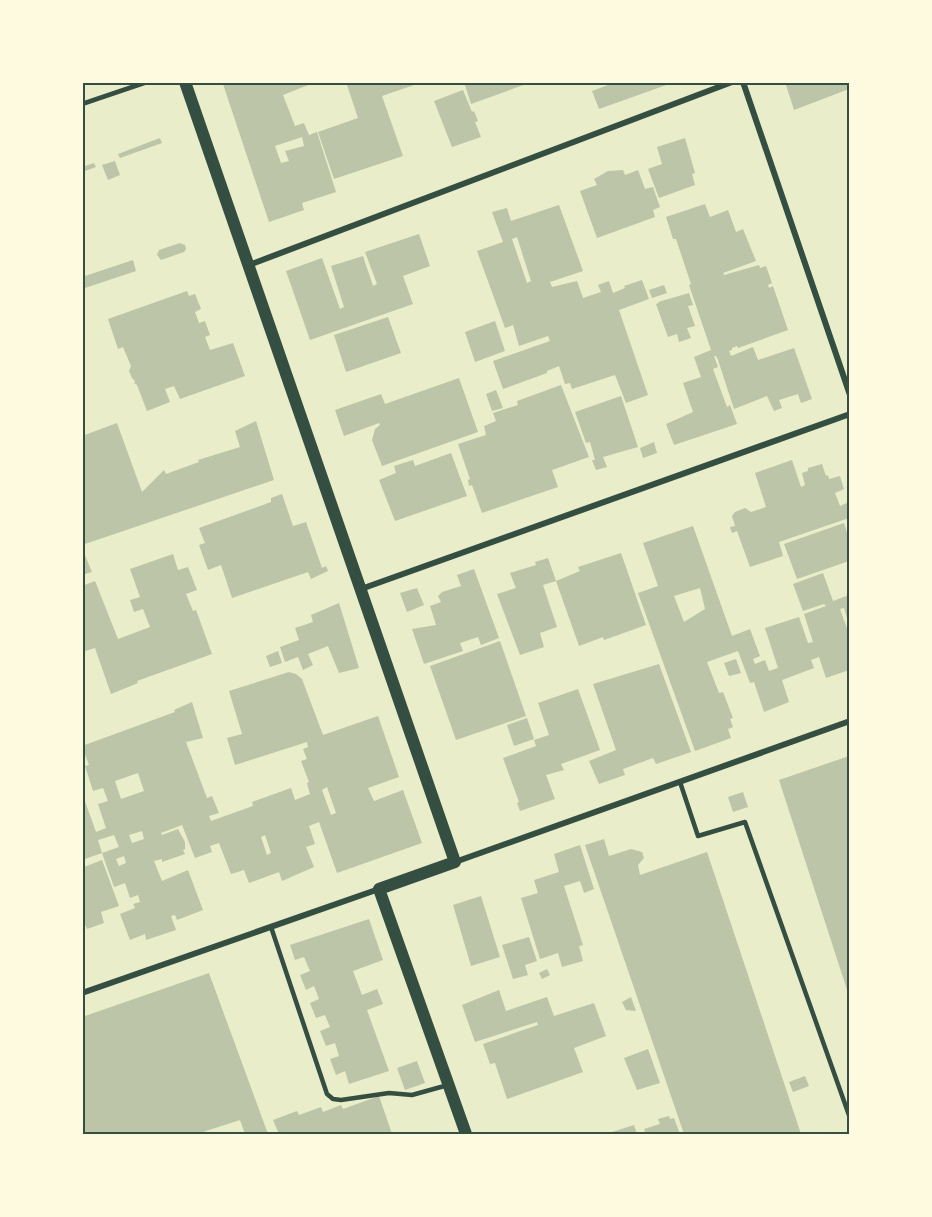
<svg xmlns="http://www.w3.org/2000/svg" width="932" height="1217" font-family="'Noto Sans',sans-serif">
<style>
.building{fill:#bcc5a7;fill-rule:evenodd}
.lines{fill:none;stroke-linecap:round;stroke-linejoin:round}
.service{stroke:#344e41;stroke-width:4.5}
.minor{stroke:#344e41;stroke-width:6}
.secondary{stroke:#344e41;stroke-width:12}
.neatline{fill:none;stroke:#344e41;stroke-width:2}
</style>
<rect width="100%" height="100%" fill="#e9edc9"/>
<!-- building -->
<path class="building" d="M229,82H316L283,95L295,126L304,123L309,135L317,132L336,192L302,203L304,210L269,222L223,84ZM302,137L304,146L285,151L289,161L281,163L275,146Z
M346,82L420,83L382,96L403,156L334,179L318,132L358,118Z
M464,82H529V83L471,104Z
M616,82H672V83L599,109L592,91Z
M785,82H849V89L794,110Z
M463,90L472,112L474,111L478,121L475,122L481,137L452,147L434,101Z
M160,138L162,143L120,158L118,154Z
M685,138L695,173L692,174L695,185L659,198L648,169L662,164L657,147Z
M115,161L120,175L108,180L102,165Z
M94,163L96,167L82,172V167Z
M623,170L625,175L638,170L645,189L653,187L660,207L653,210L655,217L597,238L580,191L597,185L594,179L608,171Z
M705,204L710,217L728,210L736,232L743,229L756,261L723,273L724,275L759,265L760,268L766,266L772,283L768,285L769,288L773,286L788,330L738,348L737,346L732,348V350L729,351L731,356L753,347L758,360L794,348L812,399L801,403L798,394L779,400L782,408L774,411L767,396L734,409L718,360L716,356H714L718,367L713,369L727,407L730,405L737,424L674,445L666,424L693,412L683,383L701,377L694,357L711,350L689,285L691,284L676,239H673L666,217Z
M559,205L583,271L550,282L552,287L577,281L583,298L601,292L598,285L609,281L613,293L625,288L624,286L642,280L649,299L619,310L648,395L626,403L615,375L572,389L570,383L565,384L559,366L547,371V373L503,389L493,361L550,341L548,336L519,346L513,325L505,328L477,251L503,242L492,212L507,208L511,221ZM517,237L531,281L527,283L512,239Z
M419,234L430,266L403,276L413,304L310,340L286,271L322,258L340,309L344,307L331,266L363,256L373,286L377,284L365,252Z
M180,243L185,245L186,249L184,252L161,260L157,255L159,250Z
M133,260L136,271L82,289V277Z
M664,285L667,293L652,298L649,290Z
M187,291L189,296L195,294L201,309L195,312L199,323L205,321L210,335L205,337L210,350L233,343L245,376L180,399L174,386L165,389L170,402L147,411L137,385L134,383L135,381L132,378L129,371L131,366L123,347L118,349L108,319Z
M689,293L693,305L688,306L695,326L687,328L691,338L679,342L677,334L668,337L656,304L659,303L658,302Z
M388,317L401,353L346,372L334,335Z
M495,321L505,351L475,362L465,332Z
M459,378L478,432L382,466L372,440L375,429L380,425L379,423L344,436L335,410L381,394L385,404Z
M561,385L589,457L552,470L558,487L482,513L472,485L469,486L468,480L470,479L458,444L486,435L484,426L496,421L493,413L518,405L517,401Z
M496,390L503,408L492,411L486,394Z
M621,396L638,447L603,457L607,467L596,470L592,460H595L590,442L586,443L575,412Z
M256,421L274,480L82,545V436L117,423L142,492L164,470L166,474L199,462L198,460L240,447L235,431Z
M654,442L657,453L643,458L640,448Z
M451,453L467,496L395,521L379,480L396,473L394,466L413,460L415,466Z
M792,460L801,487L805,485L802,473L808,471V468L822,464L826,476L828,475L829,479L840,476L844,489L835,493L840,506L849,502V518L779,542L783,556L750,567L737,531L732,533L730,527L735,526L732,516L735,512L745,508L751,512L766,507L755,473Z
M282,494L293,526L306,522L322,568L326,566L328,571L311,579L308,572L232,598L221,565L208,570L199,545L205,543L199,528L271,502V498Z
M844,523L849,539V561L797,579L784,544Z
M693,526L732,636L750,629L760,656L753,659L755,664L765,660L769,671L778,668L765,628L799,617L808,643L813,642L804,614L826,606L824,604L803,611L793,584L823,573L833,601L849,595V625L844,608L840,609L849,634V670L826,678L819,657L811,660L814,668L782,680L789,702L764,712L754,682L750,683L738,651L707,662L719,693L723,692L733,718L730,719L733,727L728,729L731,738L695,751L638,593L658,586L643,543ZM700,588L705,609L684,622L674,596Z
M82,548L92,572L82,575Z
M621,553L646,625L604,640L603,637L579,646L556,581L580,571L578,567Z
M173,554L178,570L188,567L197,590L186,594L193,611L196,610L212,654L137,681L138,683L111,694L95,648L82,652V586L95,581L118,639L150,627L143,609L134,612L130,600L140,597L130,569Z
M548,558L556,581L543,585L557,627L540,633L544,647L520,655L497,594L516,588L510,573L536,565L535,562Z
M474,569L499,638L481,645L478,637L460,643L463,651L424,664L412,629L436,625L430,606L441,602L438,596L442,592L461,586L457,575Z
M417,588L424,605L407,612L400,593Z
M339,603L359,668L339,673L328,646L308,654L313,665L303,670L298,657L285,662L280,647L299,640L295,628L313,622L311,615Z
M500,641L526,716L456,740L430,666Z
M278,651L282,663L270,667L266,656Z
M736,659L741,673L729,676L724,663Z
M659,664L691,752L656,764L653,758L623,769L625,775L599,784L589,761L616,750L593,684Z
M289,672L296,674L302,679L323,735L378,716L399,777L368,788L374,801L403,790L422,843L337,873L319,822L309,826L315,844L306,847L314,867L282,881L279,872L249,883L244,870L231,874L219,843L210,846L212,852L195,858L182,825L161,833L162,835L178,829L185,842V849L183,850L185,854L162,862V859L154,861L162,881L188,870L203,910L177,920L175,915L171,916L176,930L146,940L145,934L130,940L120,914L135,908L133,904L140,902L138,895L130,898L125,883L114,887L102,853L119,847L114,835L98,840L102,853L82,860V793L96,832L106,828L98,804L108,801L103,788L93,791L85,766L89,765L82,746L175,712L174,710L192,702L203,738L186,742L207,798L212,796L219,813L209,816L211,821L253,806L252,802L291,788L295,800L310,794L307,783L309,782L301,761L307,759L303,749L308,747L307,742L235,765L227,738L242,734L229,691ZM138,773L144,791L121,799L115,781ZM327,787L336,813L331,815L322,790ZM142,831L144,839L132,843L129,835ZM265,835L271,853L267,855L261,837ZM124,856L126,863L119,866L116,859Z
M578,689L600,750L561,764L564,770L546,775L555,799L520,811L517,803L519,802L503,758L536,746L534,740L549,735L538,703Z
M527,718L534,739L514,746L507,725Z
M849,756V996L779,780Z
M743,792L748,807L733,812L728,797Z
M604,839L609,856L631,849L642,852L644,858L638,865L640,875L707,852L801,1134H684L585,845Z
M580,845L594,889L584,893L580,881L564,886L583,945L579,946L583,961L562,967L558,953L540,959L521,898L538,893L534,880L559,872L554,854Z
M102,860L119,906L101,912L104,923L87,929L82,918V863L84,867Z
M481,896L500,957L471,966L453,905Z
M369,919L383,960L353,971L362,995L377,989L383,1004L367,1010L389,1071L349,1084L345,1071L336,1075L330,1059L339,1056L335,1043L326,1046L320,1031L330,1027L325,1015L316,1018L310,1003L319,999L314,986L306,990L300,975L310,971L304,957L295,960L290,945Z
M529,937L537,961L525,965L528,975L513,979L502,945Z
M547,969L550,975L542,979L539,973Z
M209,973L268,1134H245L240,1120L203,1132L204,1134H85L82,1126V1017Z
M499,990L506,1011L547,997L554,1016L594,1003L606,1036L574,1048L583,1072L507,1099L495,1063L490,1064L483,1044L538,1025L537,1022L475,1042L462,1005Z
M631,997L636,1011L626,1010L622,1002Z
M648,1049L660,1083L637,1090L624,1058Z
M417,1061L425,1083L405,1090L397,1068Z
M805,1076L809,1086L793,1092L789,1082Z
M379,1096L392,1134H279L273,1120L297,1111L299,1115L321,1107L323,1112L341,1105L343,1109Z
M669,1116L670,1119L674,1118L680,1134H646L644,1129L660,1124L658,1119Z
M634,1125L637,1134H613L612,1132Z"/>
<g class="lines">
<!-- service -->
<path class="service" d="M82,104L147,82
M680,782L698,836L745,822L850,1118
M271,927L327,1094L333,1099L341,1100L389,1093L412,1095L448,1085"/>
<!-- minor -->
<path class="minor" d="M743,82L850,395
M249,265L732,82
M361,589L850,414
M455,862L850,721
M82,993L379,889"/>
<!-- secondary -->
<path class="secondary" d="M185,82L455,862L379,889L466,1134"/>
</g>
<!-- border -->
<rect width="932" height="1217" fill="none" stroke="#fefae0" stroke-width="168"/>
<rect x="84" y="84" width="764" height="1049" class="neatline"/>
</svg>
